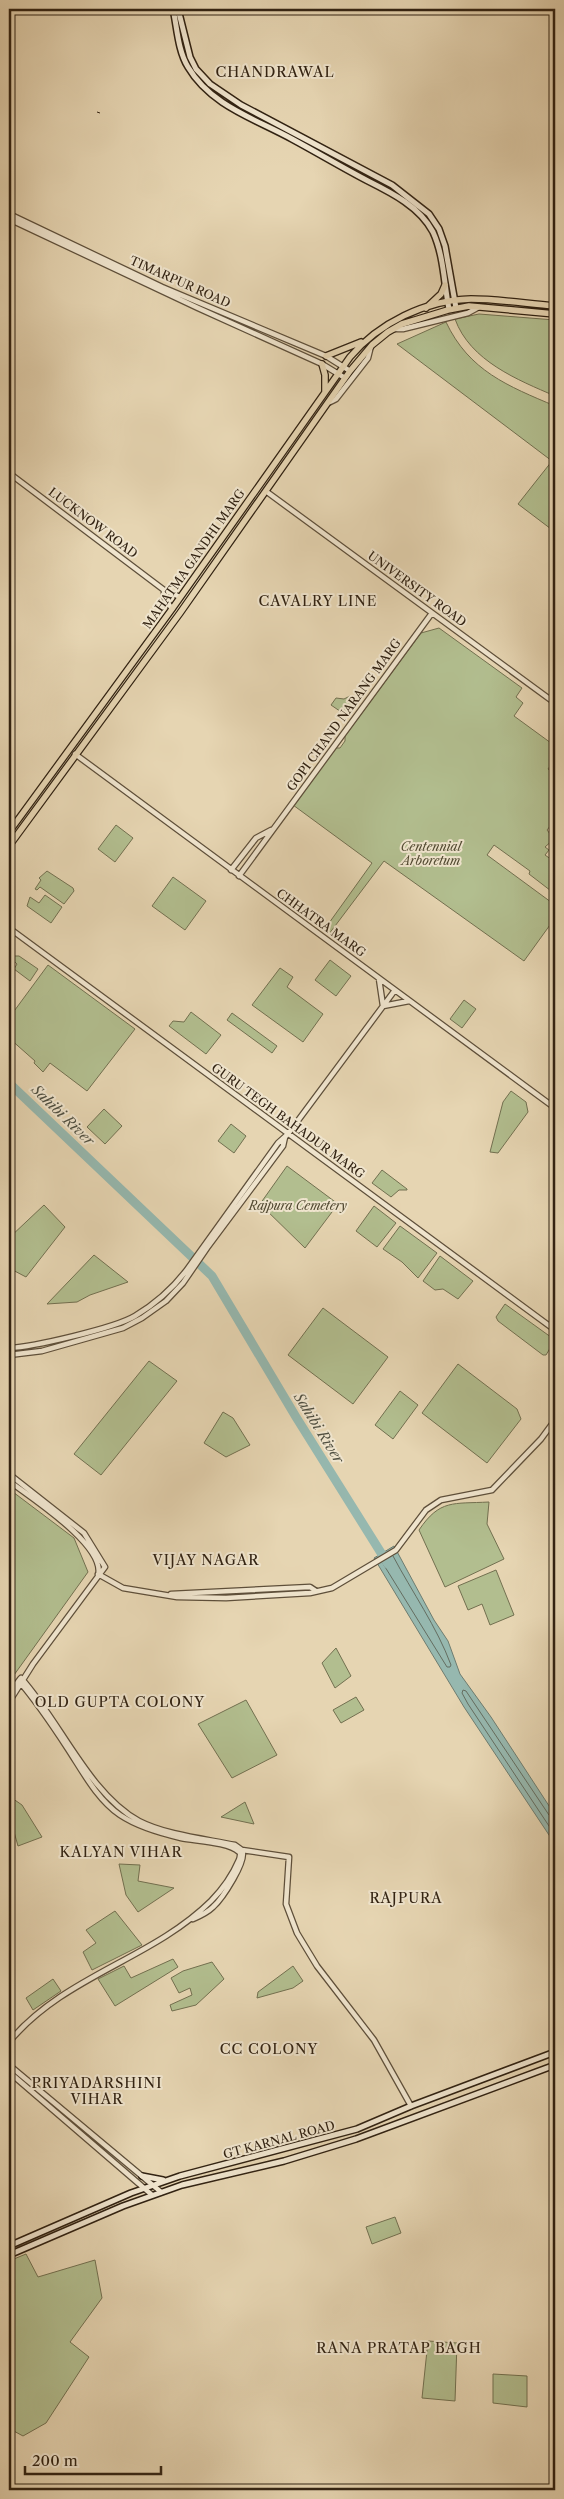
<svg xmlns="http://www.w3.org/2000/svg" width="564" height="2499" font-family="'Libre Caslon Text',serif">
<style>
.green{fill:#b2be8f;stroke:#727050}
.water{fill:#96b8af;stroke:#6e7c70}
.lines{fill:none;stroke-linecap:round;stroke-linejoin:round}
.shore{stroke:#646d60;stroke-width:1}
.river{stroke:#96b8af;stroke-width:9}
.tertiary-casing{stroke:#5e4f3a;stroke-width:7}
.secondary-casing{stroke:#312212;stroke-width:8}
.primary-casing{stroke:#312212;stroke-width:8}
.tertiary{stroke:#efe4cd;stroke-width:4.5}
.secondary{stroke:#efe4cd;stroke-width:5}
.primary{stroke:#e6d5b2;stroke-width:5.5}
.rail{stroke:#312212;stroke-width:1;stroke-dasharray:9 9;stroke-linecap:butt}
.labels{text-anchor:middle;stroke-width:4;stroke-linejoin:round;paint-order:stroke}
.street-label{font-size:12px;fill:#312212;stroke:#efe4cd}
.park-label{font-size:12px;font-style:italic;fill:#514931;stroke:#efe4cd}
.neighbourhood-label{font-size:14px;letter-spacing:1px;fill:#312212;stroke:#efe4cd}
.water-label{font-size:14px;font-style:italic;fill:#4f4f41;stroke:#efe4cd}
</style>
<rect width="100%" height="100%" fill="#e6d5b2"/>
<filter id="stains"><feTurbulence type="fractalNoise" baseFrequency=".004" numOctaves="4"/><feColorMatrix values="0 0 0 0 .2 0 0 0 0 .09 0 0 0 0 .02 0 0 0 .5 -.17"/></filter>
<radialGradient id="worn" r=".72"><stop offset=".6" stop-color="#630" stop-opacity="0"/><stop offset="1" stop-color="#630" stop-opacity=".3"/></radialGradient>
<!-- green -->
<path class="green" d="M479,314L555,320V396C518,380 470,361 455,319Z
M446,322C469,371 508,386 555,406V532L518,504L552,461L397,344Z
M439,628L522,688L516,697L523,703L514,716L551,743L555,738V759L548,769L555,775V828L551,825L547,830L554,839L545,847L549,850L545,855L555,862V894L529,874L530,871L494,845L487,855L555,905V918L524,961L384,861L329,934L324,930L372,863L293,805L335,748H340L345,741V736L421,633Z
M350,696L357,701L347,716L331,705L336,698L344,699Z
M116,825L133,838L115,862L98,849Z
M47,871L73,888L74,891L64,904L40,887L37,890L35,889L41,880L39,878Z
M173,877L206,901L185,930L152,906Z
M45,895L62,907L51,923L27,906L30,897L39,903Z
M9,956H19L38,969L30,981L14,969L17,964Z
M330,960L351,976L336,996L315,980Z
M48,965L135,1029L87,1091L50,1063L43,1072L34,1063L35,1061L9,1038V1018Z
M280,968L293,977L287,987L323,1014L303,1042L252,1005Z
M464,1000L476,1009L462,1028L450,1019Z
M191,1012L221,1035L206,1054L169,1026L173,1021L184,1022Z
M232,1013L277,1046L272,1053L227,1020Z
M511,1091L526,1102L528,1112L498,1153L490,1152L503,1102Z
M104,1109L122,1126L105,1144L87,1127Z
M231,1124L246,1136L234,1153L218,1141Z
M287,1166L338,1204L305,1248L260,1204Z
M382,1170L407,1189V1190H399L391,1197L372,1183Z
M44,1205L65,1227L26,1277L9,1268V1238Z
M374,1206L396,1223L377,1247L356,1231Z
M400,1226L437,1253L418,1278L402,1262L383,1249Z
M94,1255L128,1282L90,1295L77,1302L47,1304Z
M440,1256L473,1281L458,1299L443,1289L435,1290L423,1281Z
M505,1304L555,1340L546,1355H543L498,1321L496,1317Z
M323,1308L388,1357L353,1404L288,1355Z
M149,1361L177,1381L101,1475L74,1454Z
M458,1364L517,1409L521,1419L487,1463L422,1413Z
M400,1391L418,1405L393,1439L375,1425Z
M223,1412L233,1418L250,1445L226,1457L204,1443Z
M9,1489L74,1538L88,1572L9,1682Z
M489,1502L487,1524L504,1559L445,1587L419,1530C440,1499 453,1504 489,1502Z
M496,1570L514,1615L490,1625L482,1604L468,1610L458,1586Z
M336,1648L351,1676L335,1688L322,1663Z
M356,1697L364,1710L341,1723L333,1710Z
M246,1700L277,1755L232,1778L198,1724Z
M9,1796L22,1805L42,1837L18,1846L9,1814Z
M245,1802L254,1824L221,1817Z
M119,1864L140,1865L138,1881L174,1888L138,1912L126,1895Z
M115,1911L142,1945L92,1970L83,1952L96,1943L86,1930Z
M173,1959L178,1967L115,2006L98,1979L124,1966L131,1978Z
M212,1962L224,1979L196,2005L172,2011L170,2005L192,1995L190,1988L179,1993L171,1978L183,1971Z
M293,1966L303,1981L293,1988L257,1998L258,1992Z
M53,1979L61,1991L33,2010L26,1998Z
M395,2217L401,2233L372,2244L366,2227Z
M26,2254L38,2277L95,2260L102,2298L70,2342L89,2357L46,2423L23,2436L12,2430L9,2435V2261Z
M428,2341L457,2343L455,2401L422,2398Z
M493,2374L527,2376V2407L493,2403Z"/>
<!-- water -->
<path class="water" d="M394,1546L434,1620L448,1641L460,1674L491,1717L555,1815V1844L464,1707L374,1558Z"/>
<g class="lines">
<!-- shore -->
<path class="shore" d="M382,1562L447,1667H450L451,1665C437,1627 412,1592 393,1556
M555,1817L549,1815L466,1691L463,1690L462,1693L468,1704L555,1835"/>
<!-- river -->
<path class="river" d="M9,1083L212,1276L296,1417L388,1564"/>
<!-- tertiary casing -->
<g class="tertiary-casing">
<path id="tertiary" d="M9,214L162,287L326,356L350,371
M9,219L198,308L322,364L345,378
M394,329H403L468,313L479,307
M330,402L336,399L368,358L371,346
M9,473L164,590L180,597
M267,492L555,703
M164,590V597L172,609
M75,754L555,1108
M231,870L256,838L271,830
M239,876L432,613
M9,928L555,1330
M379,979L383,1006L409,1001
M9,1348C33,1347 115,1328 135,1316C155,1304 172,1289 186,1271L278,1143L288,1134L395,990
M9,1355L42,1351L123,1328L142,1318L166,1301L183,1283L207,1248L283,1146L285,1137
M9,1474L84,1533L105,1567L33,1664L9,1702
M9,1481C30,1497 107,1546 98,1576
M98,1574L123,1588L177,1597L226,1598L310,1593L332,1588L396,1550L426,1510L441,1500L492,1490L541,1439L555,1420
M171,1594L310,1587L316,1591
M21,1678C60,1721 89,1794 139,1821C166,1835 206,1839 235,1845L242,1850L289,1857L286,1904L297,1933L317,1966L374,2040L411,2106
M19,1681C37,1702 53,1726 68,1749C83,1772 97,1799 120,1815C138,1827 159,1833 181,1838C195,1841 229,1842 239,1852
M9,1694L20,1679
M193,1919C200,1916 207,1913 213,1907C222,1899 248,1860 242,1850
M9,2042C65,1975 151,1960 211,1901C222,1890 233,1874 239,1860C241,1855 239,1854 242,1850
M9,2065L161,2192
M9,2072L152,2195"/>
</g>
<!-- secondary casing -->
<g class="secondary-casing">
<path id="secondary" d="M173,9C177,27 178,51 188,67C211,106 256,119 292,139C318,153 343,168 368,181C392,193 420,207 433,232C444,256 444,284 449,309
M178,9L190,57L196,69L210,84L241,105L392,185L429,214L439,229L445,246L456,308
M142,2176L163,2180
M9,2246L131,2193L180,2176L357,2129L411,2106L555,2052
M9,2255L123,2206L182,2185L284,2161L356,2139L555,2065"/>
</g>
<!-- primary casing -->
<g class="primary-casing">
<path id="primary" d="M426,308L441,294L445,285
M326,356L361,342
M322,364L325,375V392
M9,832L172,609L350,357C379,323 425,300 471,299C499,299 528,304 555,306
M9,846L180,613L350,371L372,345L388,332L402,324L448,310L469,306L555,314"/>
</g>
<!-- tertiary -->
<use href="#tertiary" class="tertiary"/>
<!-- secondary -->
<use href="#secondary" class="secondary"/>
<!-- primary -->
<use href="#primary" class="primary"/>
<!-- rail -->
<path class="rail" d="M97,112L100,113"/>
</g>
<g class="labels">
<!-- street labels -->
<g class="street-label">
<text transform="translate(180 282) rotate(24)" y="4">TIMARPUR ROAD</text>
<text transform="translate(93 523) rotate(37)" y="4">LUCKNOW ROAD</text>
<text transform="translate(194 559) rotate(-55)" y="4">MAHATMA GANDHI MARG</text>
<text transform="translate(417 589) rotate(36)" y="4">UNIVERSITY ROAD</text>
<text transform="translate(344 715) rotate(-54)" y="4">GOPI CHAND NARANG MARG</text>
<text transform="translate(321 923) rotate(36)" y="4">CHHATRA MARG</text>
<text transform="translate(288 1121) rotate(36)" y="4">GURU TEGH BAHADUR MARG</text>
<text transform="translate(279 2140) rotate(-15)" y="4">GT KARNAL ROAD</text>
</g>
<!-- park labels -->
<g class="park-label">
<text x="431" y="851">Centennial<tspan x="431" dy="14">Arboretum</tspan></text>
<text x="298" y="1210">Rajpura Cemetery</text>
</g>
<!-- neighbourhood labels -->
<g class="neighbourhood-label">
<text x="275" y="77">CHANDRAWAL</text>
<text x="318" y="606">CAVALRY LINE</text>
<text x="206" y="1565">VIJAY NAGAR</text>
<text x="120" y="1707">OLD GUPTA COLONY</text>
<text x="121" y="1857">KALYAN VIHAR</text>
<text x="406" y="1903">RAJPURA</text>
<text x="269" y="2054">CC COLONY</text>
<text x="97" y="2088">PRIYADARSHINI<tspan x="97" dy="16">VIHAR</tspan></text>
<text x="399" y="2353">RANA PRATAP BAGH</text>
</g>
<!-- water labels -->
<g class="water-label">
<text transform="translate(63 1115) rotate(44)" y="5">Sahibi River</text>
<text transform="translate(319 1428) rotate(58)" y="5">Sahibi River</text>
</g>
</g>
<!-- margin -->
<rect width="564" height="2499" fill="none" stroke="#e6d5b2" stroke-width="30"/>
<rect x="10" y="10" width="544" height="2479" fill="none" stroke="#312212" stroke-width="2.5"/>
<rect x="15" y="15" width="534" height="2469" fill="none" stroke="#312212"/>
<!-- scale -->
<path d="M25 2466v8h136v-8" fill="none" stroke="#312212" stroke-width="2.5"/>
<text x="32" y="2466" font-size="15" fill="#312212" stroke="#efe4cd" stroke-width="4" paint-order="stroke">200 m</text>
<rect width="100%" height="100%" filter="url(#stains)"/>
<rect width="100%" height="100%" fill="url(#worn)"/>
</svg>
